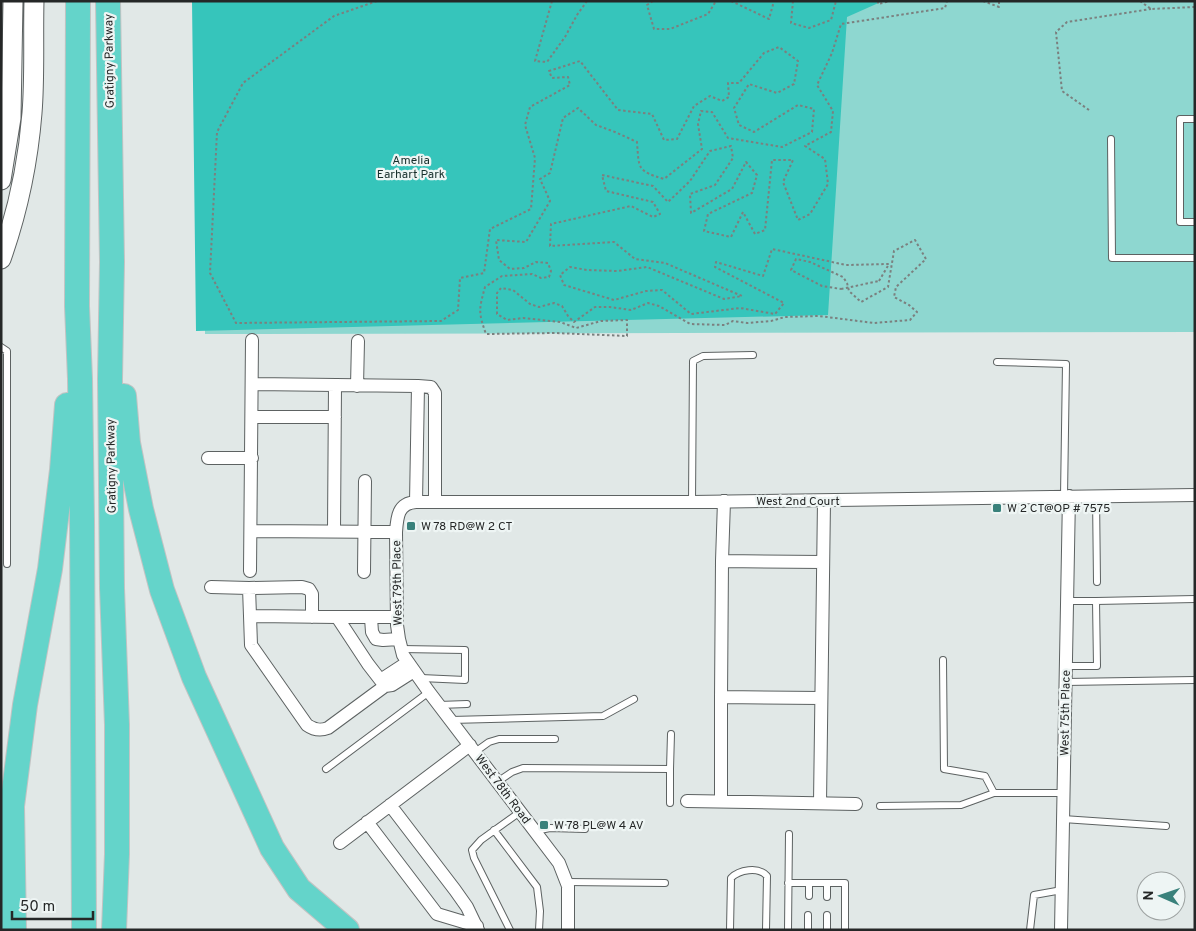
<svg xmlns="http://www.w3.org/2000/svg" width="1196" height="931" font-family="Overpass,sans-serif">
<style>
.green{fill:#8ed7d0}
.forest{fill:#36c5bb}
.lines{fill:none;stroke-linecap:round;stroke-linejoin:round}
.lane-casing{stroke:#5d6262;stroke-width:8}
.street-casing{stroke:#5d6262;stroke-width:14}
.secondary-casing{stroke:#5d6262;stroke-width:21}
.highway-casing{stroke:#c2c3c3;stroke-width:26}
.path{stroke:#7b807f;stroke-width:2;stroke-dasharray:2.5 2.5;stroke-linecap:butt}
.lane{stroke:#fff;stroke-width:6}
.street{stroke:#fff;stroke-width:12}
.secondary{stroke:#fff;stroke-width:19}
.highway{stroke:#64d4ca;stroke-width:24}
.path-bridge{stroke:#7b807f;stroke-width:2;stroke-dasharray:2.5 2.5;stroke-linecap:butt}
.poi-dot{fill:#39817b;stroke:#eef5f4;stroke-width:2}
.labels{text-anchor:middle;stroke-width:4.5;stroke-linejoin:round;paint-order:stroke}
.street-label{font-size:12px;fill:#252727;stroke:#eef5f4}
.park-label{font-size:12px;fill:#172f2c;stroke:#eef5f4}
.poi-label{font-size:12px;fill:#252727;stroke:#eef5f4;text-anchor:start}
</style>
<rect width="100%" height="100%" fill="#e1e8e7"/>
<!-- green -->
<path class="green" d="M206,1H1195V332L205,334Z"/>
<!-- forest -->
<path class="forest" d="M192,1H883L847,17L828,315L196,331Z"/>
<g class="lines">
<!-- lane casing -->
<g class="lane-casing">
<path id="lane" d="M1195,119H1180V222H1195
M1111,139L1112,258H1195
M1,347L7,351V564
M997,362L1066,364L1064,496
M1096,496L1097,582
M692,502L693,361L703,356L753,355
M1096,601L1195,599
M401,649L465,650V680L421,678
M943,660L944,769L985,776L994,793H1063
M1066,666H1097L1096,601H1067
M1065,682L1195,680
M439,705L467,704
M451,720L603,716L634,699
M475,752L489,742L499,739H555
M326,769L429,692
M497,782L512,772L523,768L670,769L671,734
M670,803V769
M880,806L961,805L994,793
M1063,819L1166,826
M494,830L537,887L540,911L539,930
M535,831L550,828L585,829
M567,882L665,883
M788,883H845V930
M827,883V897
M809,896V883
M510,930L474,858L472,850L481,840L520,812
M730,930L731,878C739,870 758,866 767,876L766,930
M788,930L789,834
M808,930V915
M827,930V915
M1030,930L1034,895L1062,890"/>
</g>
<!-- street casing -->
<g class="street-casing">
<path id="street" d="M252,384L418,386L431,387L435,393V502
M357,386L358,341
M252,417H335
M208,458H252
M416,502L418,386
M334,530L335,386
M251,531L396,532
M722,561L724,501
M250,571L252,340
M364,572L365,481
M211,587L249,588
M250,616L337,617L368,664L385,686L328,728C320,731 314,730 307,725L251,645Z
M250,616L249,588L302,587L309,589L312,594V617
M337,617H397
M371,618L372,632L376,639L383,640L399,639
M408,662L385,677V686L392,685L414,671
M821,698L721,697L722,561L823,562
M687,801L856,804
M721,801V697
M820,803L824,501
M390,805L455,890L467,907L478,930
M367,822L437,914L477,926
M340,843L470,745
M568,930V886L559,863L429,692L403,655L399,639L397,625L396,532C397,517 398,503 416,502H692L1195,495
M1061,930L1069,496"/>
</g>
<!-- secondary casing -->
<g class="secondary-casing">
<path id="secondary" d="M1,180L11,118L13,1
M1,259C18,211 28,163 32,113C35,76 33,38 34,1"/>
</g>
<!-- highway casing -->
<g class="highway-casing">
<path id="highway" d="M78,1L77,306L80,379L82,520L84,930
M108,1L112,262L110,379L112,588L117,725V854L114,930
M124,396L128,443L141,509L162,590L194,677L272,848L299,889L347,930
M14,930L12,806L25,705L50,569L62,470L67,405"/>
</g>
<!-- path -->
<path class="path" d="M377,1L334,16L243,83L217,132L210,273L236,323L441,321L458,310L460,278L484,273L490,229L531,209L535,158L525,125L530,107L570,85L568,77L552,78L549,71L580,61L618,110L652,114L664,140L677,139L694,106L710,96L722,101L729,97L728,83H739L764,53L779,47L798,61L794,84L777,93L749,84L734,108L739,125L754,132L798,105L814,109L812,132L782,147L728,138L712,112L701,111L698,124L702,149L664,179C637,171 639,169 637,142L615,132L596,125L578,108L563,118L550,173L540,179L550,201L526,242L496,240L499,260L510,269L524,268L536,262L548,263L551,271L549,277L541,278L532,274L502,276L485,287C479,309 478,312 486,334L555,333L627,336V320L601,321L576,328L560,322L523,318L507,320L497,314V293L501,288L513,290L530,304L539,307L554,303L562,306L568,316L574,322L595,307H610L631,310L648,303L659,306L690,324L725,325L733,321L747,323L771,321L785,317L819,316L874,323L910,320L917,312L909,305L894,297L896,287L926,259L915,240L894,251L888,287L861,302L849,291L847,283L843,277L810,262L796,259L791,270L822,286L841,289
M552,1L535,61L547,62L565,37L577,15L587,1
M653,1L647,5L654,29H670L708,14L716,1
M731,1L769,19L774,1
M793,1L791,23L809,28L831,20L836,1
M878,1V4L890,1
M983,1L999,7V1
M1140,1L1151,9L1195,7
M1089,110L1062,91L1056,32L1067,22L1151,9
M879,281L889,264L846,265L772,249L763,276L716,262L715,267L784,303L775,314L740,308L691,314L662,290L646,291L614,300L564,285L560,275L570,267L587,270L617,271L647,267L724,299L742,296L665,263L635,259L614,242L550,246L551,224L631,206L653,217L660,214L653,202L606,191L602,175L653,186L668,202L690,181L710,151L731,146L733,158L715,185L690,194L691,213L732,189L746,162L757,175L752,193L708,214L704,231L731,237L743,212L755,234L765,230L772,160H793L783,182L798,220L810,214L828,184L825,159L805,146L831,132L833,111L817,85L832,53L841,24L945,8L947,1"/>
<!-- lane -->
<use href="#lane" class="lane"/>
<!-- street -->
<use href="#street" class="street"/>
<!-- secondary -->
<use href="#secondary" class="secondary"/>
<!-- highway -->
<use href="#highway" class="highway"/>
<!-- path-bridge -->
<path class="path-bridge" d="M841,289L879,281"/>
</g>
<!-- markers -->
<g class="poi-dot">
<rect x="992" y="503" width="10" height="10" rx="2.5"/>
<rect x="406" y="521" width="10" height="10" rx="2.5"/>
<rect x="539" y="820" width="10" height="10" rx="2.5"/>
</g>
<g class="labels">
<!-- street labels -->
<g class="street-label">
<text transform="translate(109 61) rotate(-91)" y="4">Gratigny Parkway</text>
<text transform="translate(111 466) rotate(-91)" y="4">Gratigny Parkway</text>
<text x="798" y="505">West 2nd Court</text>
<text transform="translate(397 583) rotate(-91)" y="4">West 79th Place</text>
<text transform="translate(1065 713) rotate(-89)" y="4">West 75th Place</text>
<text transform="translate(503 789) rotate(53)" y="4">West 78th Road</text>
</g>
<!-- park labels -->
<g class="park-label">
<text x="411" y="164">Amelia<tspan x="411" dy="14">Earhart Park</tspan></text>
</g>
<!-- poi labels -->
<g class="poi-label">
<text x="1007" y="512">W 2 CT@OP # 7575</text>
<text x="421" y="530">W 78 RD@W 2 CT</text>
<text x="554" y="829">W 78 PL@W 4 AV</text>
</g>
</g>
<!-- border -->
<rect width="1196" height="931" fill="none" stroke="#252727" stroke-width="5"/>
<!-- north arrow -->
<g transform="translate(1161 896) rotate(272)"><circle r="24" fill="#eef5f4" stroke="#9ea3a2"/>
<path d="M0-4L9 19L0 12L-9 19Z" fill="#39817b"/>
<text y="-8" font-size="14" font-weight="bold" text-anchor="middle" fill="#252727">N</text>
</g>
<!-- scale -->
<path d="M12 911v8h81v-8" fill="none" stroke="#252727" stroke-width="2.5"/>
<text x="20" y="911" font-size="15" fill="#252727" stroke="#eef5f4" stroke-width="4" paint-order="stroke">50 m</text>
</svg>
